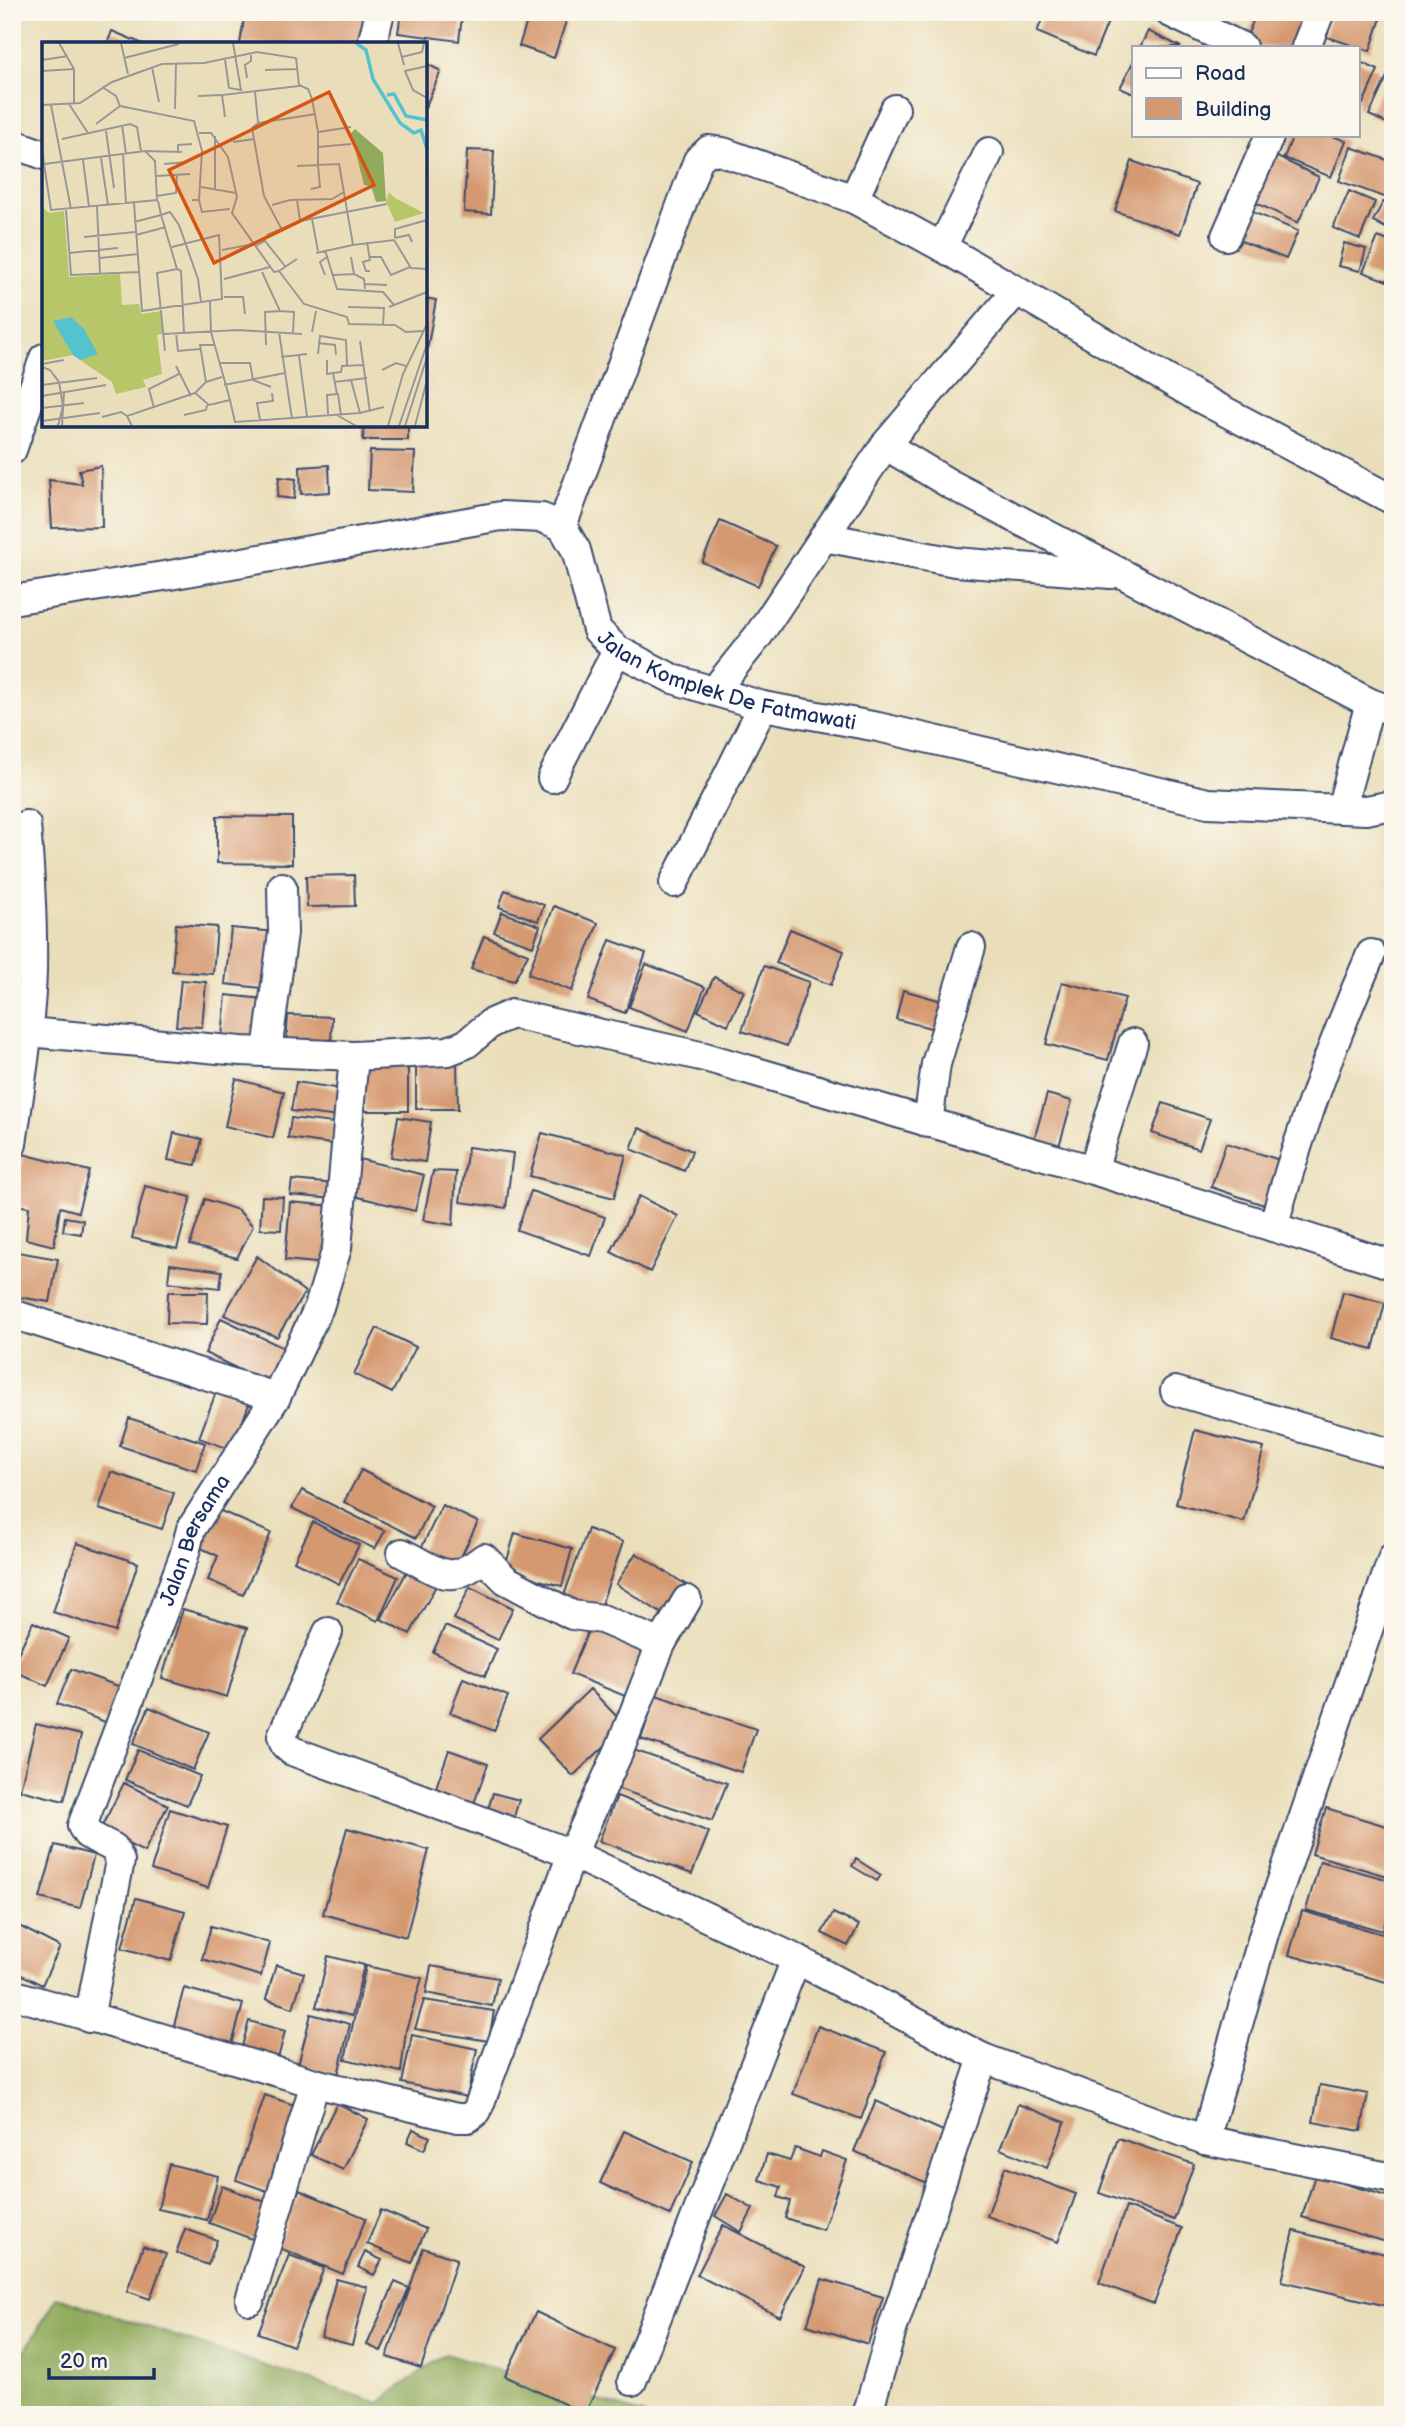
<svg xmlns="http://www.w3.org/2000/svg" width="1405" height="2427" font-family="'Balsamiq Sans',sans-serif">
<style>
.forest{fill:#91ab5c;stroke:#566d5d;stroke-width:2}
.building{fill:#d59971}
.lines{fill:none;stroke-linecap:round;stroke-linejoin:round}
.minor-casing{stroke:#3a496c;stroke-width:32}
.minor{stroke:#fff;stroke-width:28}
.labels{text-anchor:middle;stroke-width:6;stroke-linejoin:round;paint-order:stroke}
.street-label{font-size:21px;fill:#1b2f5e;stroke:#fbf7ec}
.inset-river{fill:none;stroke:#55c3cd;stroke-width:3.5}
.inset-road{fill:none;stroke:#979895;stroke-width:2}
.view{fill:#d45514;fill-opacity:0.15;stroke:#d45514;stroke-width:3.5}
.inset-edge{fill:none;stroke:#1b2f5e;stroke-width:3.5}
</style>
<rect width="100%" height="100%" fill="#fbf7ec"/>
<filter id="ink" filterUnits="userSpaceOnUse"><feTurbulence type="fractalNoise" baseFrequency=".0143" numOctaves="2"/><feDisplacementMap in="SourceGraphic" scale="14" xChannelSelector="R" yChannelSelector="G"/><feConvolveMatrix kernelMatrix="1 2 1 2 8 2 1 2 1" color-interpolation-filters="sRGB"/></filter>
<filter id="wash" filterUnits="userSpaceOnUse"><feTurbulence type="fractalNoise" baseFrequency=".00686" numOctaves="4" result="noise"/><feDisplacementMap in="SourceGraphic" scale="28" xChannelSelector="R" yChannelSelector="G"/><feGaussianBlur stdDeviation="1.57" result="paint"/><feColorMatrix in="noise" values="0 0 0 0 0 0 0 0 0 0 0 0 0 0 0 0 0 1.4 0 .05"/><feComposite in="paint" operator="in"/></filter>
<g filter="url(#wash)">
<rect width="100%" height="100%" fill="#eadeba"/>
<!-- forest -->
<path class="forest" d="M57,2297L378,2403L445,2354L645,2415H12V2373Z"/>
<g id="blocks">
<!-- building -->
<path class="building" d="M245,12H347L365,15L361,44H240Z
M401,12H429L462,16L459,41L398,33Z
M530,12H569L554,58L519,46Z
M1045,12H1112L1094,56L1037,32Z
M1257,12H1317L1302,47H1242Z
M1332,12H1383L1370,51L1324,36Z
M112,31L143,44H107Z
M1148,31L1181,47H1140Z
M1134,60V94L1120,88Z
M1358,61L1378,70L1361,108L1358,107Z
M425,63L441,71L425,108Z
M1393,64V126L1369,115Z
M1293,135H1330L1346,141L1331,177L1284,158Z
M1351,147L1393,162V200L1339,181Z
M467,150L494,151L491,214L464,212Z
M1273,155L1319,177L1298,223L1252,201Z
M1132,161L1197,184L1180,234L1115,211Z
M1349,191L1375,202L1360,239L1333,228Z
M1383,202L1393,207V232L1373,221Z
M1248,210L1298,231L1286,259L1236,239Z
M1378,237L1393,243V267L1387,281L1363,272Z
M1344,243L1366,249L1360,271L1338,266Z
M425,298L436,300L427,350H425Z
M364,425H408V440H363Z
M370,451L415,452L413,492L368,490Z
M329,465L330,492L301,494L300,467Z
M101,466L102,527L52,528L49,480L82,484L79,470Z
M279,477L296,479L294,499L277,497Z
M720,521L776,546L758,586L702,562Z
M217,816L292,817V864L217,863Z
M354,875L355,906L307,907L306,876Z
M505,890L544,905L538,921L499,907Z
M554,906L598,923L572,991L528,974Z
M502,912L540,926L533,946L494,932Z
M176,924L217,927L213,974L172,971Z
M231,928L276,932L270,989L225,984Z
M790,929L844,951L831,985L776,963Z
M484,936L528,954L514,981L471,969Z
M610,940L646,953L625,1013L588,1000Z
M646,964L705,987L688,1031L629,1007Z
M764,966L809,982L787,1046L742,1031Z
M714,977L744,991L728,1025L698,1011Z
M181,980L206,982L202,1027L176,1026Z
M1062,982L1125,998L1108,1060L1046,1044Z
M903,990L949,1003L942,1031L896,1019Z
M226,995L265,999L260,1041L222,1037Z
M288,1015L332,1017L331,1048L286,1046Z
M416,1061H457L458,1109H416Z
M365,1062L408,1063V1111H365Z
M236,1079L284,1092L273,1138L225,1126Z
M296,1082L342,1089L338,1117L291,1111Z
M1047,1094L1072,1101L1058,1150L1033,1143Z
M1163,1103L1210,1119L1199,1149L1152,1133Z
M398,1117L431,1122L425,1162L391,1157Z
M291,1118L334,1123L331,1144L288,1138Z
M639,1128L692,1151L684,1171L631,1149Z
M174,1133L202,1139L196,1165L168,1160Z
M542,1133L626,1155L614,1198L530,1176Z
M1226,1143L1283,1161L1267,1206L1211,1187Z
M468,1147L513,1153L506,1208L460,1202Z
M23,1154L89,1171L78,1212L60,1207L54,1246L26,1239L29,1207L13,1205Z
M355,1158L424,1175L415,1211L346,1194Z
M433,1171L456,1172L453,1225L423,1220Z
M292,1180L335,1184L334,1199L290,1195Z
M145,1186L191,1197L177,1249L132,1238Z
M531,1191L605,1217L591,1256L517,1230Z
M262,1196L283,1197L281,1230L260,1229Z
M639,1196L678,1216L650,1272L611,1252Z
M205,1199L238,1210L253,1226L237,1258L190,1245Z
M290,1202L332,1206L326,1264L285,1260Z
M65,1217L83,1220L81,1234L63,1231Z
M12,1251L58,1259L50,1302L12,1296Z
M257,1256L305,1292L277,1337L224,1315Z
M170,1264L222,1271L220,1288L168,1282Z
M168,1292H208L207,1324L167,1323Z
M1343,1292L1385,1303L1373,1349L1331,1338Z
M221,1318L288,1350L271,1385L205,1353Z
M377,1328L416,1347L392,1393L354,1374Z
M219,1384L252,1396L232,1450L199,1438Z
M129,1418L205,1443L196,1470L120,1446Z
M1195,1430L1264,1448L1244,1522L1176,1504Z
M361,1470L432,1506L416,1538L344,1502Z
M111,1472L174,1493L162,1529L99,1509Z
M302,1490L385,1531L375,1549L292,1508Z
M442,1505L478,1522L453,1573L418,1555Z
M214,1508L271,1533L243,1595L208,1580L218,1556L199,1547Z
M313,1522L359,1545L339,1584L294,1561Z
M588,1529L623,1542L598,1614L562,1601Z
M515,1533L572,1549L562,1586L504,1571Z
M77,1543L138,1563L115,1632L53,1612Z
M636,1553L688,1586L667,1617L616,1584Z
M358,1559L398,1577L378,1621L337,1602Z
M410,1566L438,1582L410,1634L381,1619Z
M470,1587L513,1608L498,1640L454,1619Z
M183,1609L247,1628L227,1697L162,1678Z
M33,1622L69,1638L47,1686L12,1670V1666Z
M591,1624L651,1650L630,1698L570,1674Z
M445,1626L497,1649L485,1676L433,1652Z
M71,1669L129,1690L116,1726L57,1704Z
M463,1678L508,1696L494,1731L450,1713Z
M590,1689L626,1726L573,1776L538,1739Z
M656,1695L756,1729L741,1772L641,1739Z
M149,1707L209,1732L193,1770L133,1744Z
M36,1724L81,1735L64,1801L20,1790Z
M628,1748L727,1783L712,1821L613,1787Z
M138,1750L200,1776L187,1805L125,1780Z
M449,1750L488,1764L472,1809L433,1796Z
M124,1783L168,1805L144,1852L100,1830Z
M493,1793L519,1800L511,1827L485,1819Z
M617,1796L709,1832L692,1874L599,1841Z
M1326,1808L1393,1828V1878L1312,1854Z
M170,1809L227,1827L208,1888L151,1870Z
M347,1828L429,1850L406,1937L323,1914Z
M55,1845L94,1855L80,1908L40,1898Z
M856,1859L881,1875L877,1881L852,1866Z
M1320,1861L1393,1881V1896L1383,1931L1306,1910Z
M136,1898L185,1911L171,1961L122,1948Z
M1302,1911L1393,1937V1984L1289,1955Z
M833,1913L859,1925L848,1946L822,1933Z
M19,1926L60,1947L42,1985L12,1970V1940Z
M211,1926L270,1943L261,1976L202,1959Z
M328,1956L364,1965L352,2016L316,2007Z
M276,1965L304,1973L293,2008L266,1999Z
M366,1966L422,1978L406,2030L401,2072L345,2059Z
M431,1966L498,1978L492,2006L426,1993Z
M184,1988L243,2004L232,2044L173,2029Z
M424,2000L494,2011L489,2041L415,2029Z
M311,2014L350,2024L338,2075L298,2065Z
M249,2021L285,2031L276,2067L239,2057Z
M818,2026L886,2052L861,2119L793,2094Z
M412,2035L477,2049L467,2097L402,2083Z
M1320,2085L1368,2094L1361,2131L1313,2122Z
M265,2095L303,2108L273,2193L236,2180Z
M876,2101L952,2135L929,2184L854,2151Z
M337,2103L368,2119L343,2170L311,2155Z
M1018,2104L1065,2122L1047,2168L1000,2149Z
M413,2129L430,2137L424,2150L407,2142Z
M624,2131L693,2162L670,2215L600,2183Z
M1118,2138L1194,2164L1174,2220L1099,2193Z
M795,2148L820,2157L822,2151L847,2160L823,2230L785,2218L790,2201L778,2197L781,2187L759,2180L767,2154L790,2161Z
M169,2164L218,2176L207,2220L158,2209Z
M1005,2167L1076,2194L1058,2242L987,2216Z
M1315,2175L1393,2198V2244L1302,2217Z
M222,2186L274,2205L260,2242L209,2223Z
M299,2190L366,2218L343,2274L277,2247Z
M727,2194L753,2209L741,2232L715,2216Z
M1126,2207L1182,2228L1154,2304L1099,2283Z
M381,2210L426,2229L412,2263L367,2244Z
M723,2225L805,2267L780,2317L697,2275Z
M185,2229L217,2240L208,2265L176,2253Z
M1294,2231L1393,2256V2283L1387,2306L1282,2281Z
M143,2246L166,2254L150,2299L127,2291Z
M423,2248L457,2259L421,2368L387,2357Z
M365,2252L382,2260L374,2275L358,2267Z
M289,2255L324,2268L293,2346L258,2333Z
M336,2279L367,2287L352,2345L321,2337Z
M822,2279L883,2297L868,2344L807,2325Z
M395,2282L409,2288L381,2351L367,2345Z
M536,2312L615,2350L585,2414L505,2376Z"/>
</g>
</g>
<g filter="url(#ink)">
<use href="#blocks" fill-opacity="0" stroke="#3a496c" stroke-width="2"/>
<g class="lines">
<!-- minor casing -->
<g class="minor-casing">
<g id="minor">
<path d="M1169,12L1242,47"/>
<path d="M372,44L380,12"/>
<path d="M1306,47L1320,12"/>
<path d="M895,109L854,199L942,247L1194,395L1393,500"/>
<path d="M12,143L44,155"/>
<path d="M1226,236L1270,135"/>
<path d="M942,247L989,152"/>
<path d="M885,445L950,484L1370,703L1393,711"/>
<path d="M12,450L44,358"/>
<path d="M562,526L698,160L709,150L723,152L854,199"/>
<path d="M824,537L955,562L1111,574"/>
<path id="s1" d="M12,600L170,575L501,516L542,518L562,526L576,550L597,630L617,650L673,679L763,706L878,727L1208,803L1366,810L1393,805"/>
<path d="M714,691L758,636L885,445L1016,291"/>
<path d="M552,778L617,650"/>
<path d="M1341,809L1370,703"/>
<path d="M674,883L763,706"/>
<path d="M28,1032L241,1051L354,1056L448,1051L466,1044L491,1023L512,1014L705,1057L1093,1170L1393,1265"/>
<path d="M267,1051L283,933L282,887"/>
<path d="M928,1123L936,1064L971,947"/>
<path d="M12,1144C20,1087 30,1029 32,972C33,923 30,874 26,825"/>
<path d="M1093,1170L1133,1043"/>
<path d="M1273,1227C1299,1133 1332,1043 1371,954"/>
<path d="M12,1314L276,1397"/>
<path d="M1175,1391L1393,1454"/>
<path d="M402,1553C440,1572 448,1587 484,1558L506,1580L572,1615L602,1619L661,1644"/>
<path d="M328,1632L282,1736L285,1745L292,1751L572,1854L619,1751L661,1644L687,1600"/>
<path d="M12,1994L315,2083L457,2118H468L477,2111L572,1854L796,1959L983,2058"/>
<path id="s2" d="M89,2018L120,1861L114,1848L87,1834L82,1826L184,1556L191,1529L276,1397L319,1307L337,1248L354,1056"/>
<path d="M1205,2140L1265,1930L1393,1557"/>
<path d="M250,2300L315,2083"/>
<path d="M632,2381L796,1959"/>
<path d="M867,2415L892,2330L983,2058L1205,2140L1393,2178"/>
</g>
</g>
<!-- minor -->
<use href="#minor" class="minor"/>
</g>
</g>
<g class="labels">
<!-- street labels -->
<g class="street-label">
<text dy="7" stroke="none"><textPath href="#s1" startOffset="812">Jalan Komplek De Fatmawati</textPath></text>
<text dy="7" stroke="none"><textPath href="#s2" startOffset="522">Jalan Bersama</textPath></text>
</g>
</g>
<!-- overview -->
<g transform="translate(42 42)">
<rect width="385" height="385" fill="#eadeba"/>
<path d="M347,150L353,156L382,171L353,180L344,159ZM0,165L7,171L22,169L27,235L78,232L80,263L97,262L99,272L120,269L121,292L115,293L120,332L101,338L104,345L74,352L70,340L31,313L0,319Z" fill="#b7c668"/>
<path d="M313,87L341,111L344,159L334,160L329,144L322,143L309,91Z" fill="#91ab5c"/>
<path d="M29,275L42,287L56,312L38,318L31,313L11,279Z" fill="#55c3cd"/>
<path class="inset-river" d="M314,1L324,8L331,37L358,81L372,91L379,88L385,107M345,53L352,52L364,74L385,78"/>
<path class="inset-road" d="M17,1L32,27V61M79,1L86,32M356,1L362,23M360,15L380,10L382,1M82,16L137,2M0,18L26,14M183,18L187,46L199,48L191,1M385,24L363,29L371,48L385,56M110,25L117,60M223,28L255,27M0,29L32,27M205,36L203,23L209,19V11M60,45L74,54L78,64M213,50L216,80M156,54L180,53M27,62L46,91M0,63L38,61L70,40L120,22L162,21L215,10L254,16L257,43L266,47L270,57L276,90L309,85M9,63L29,167M78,64L152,79L160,109L157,158H150M133,67L134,21M183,75L180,53L257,44M54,82L78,64M80,83L84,112M64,89L72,146M276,90V123L297,122L311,203L352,198L369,226L385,227M157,91H169L186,115L195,155L190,171L232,230L237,229L262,262L305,275L307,282L353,283L364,290L381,289M173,94V148M20,97L88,82L95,85L99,109M191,100L212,97M276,105L309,102M0,106L2,122L9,168L115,158L113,119L103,109L2,122M103,109L140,110M136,110V103L150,102M81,112L84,161M59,116L66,163M41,118L47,165M122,122L146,120M255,124L276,123L278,145L269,147M114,134L148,132M159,145L194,151M115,154L134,151L135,133M157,158L160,170L188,167M255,158L258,179M116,159L119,173L128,170L137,183L156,237L159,260M92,161L100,269L180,257L177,193L130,205M230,163L248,158L290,157L302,150M55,164L58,232M24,168L29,233L97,230M270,177L276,209M92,180L119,173L135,227L139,229L142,291M239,186L222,154L210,86L216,81L274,72M94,193L124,185M225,193L258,179L345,162M42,195L93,190M353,196V187L385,178M353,196L367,193L370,200M325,200L328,218L321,220L324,229H328M214,204L223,199L243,224M180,208L212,202M283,208L295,247L341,250L352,263M27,211L76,206M274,211L311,203M309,215L312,232L322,237L323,247M328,215H339L349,233L368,225M58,216L96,212M237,229L255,217M220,230L238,269L223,270L224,303M283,233L278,220L285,215M291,233L313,232M182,237L228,225M323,242L345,243M182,255H201L203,272M168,259L169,290L188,358M306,265L342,266L341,283M347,265L385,250M238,269L252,270L251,291M237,290L250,377M270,290L274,269M134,291L136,309L158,307M122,292L196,288L260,292M318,299L328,370M276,301L293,303L294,313M123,309L115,231L135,227M276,312L278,294L304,298L305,323M257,313L265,375M239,315L265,312M285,318V332L291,331L295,352M177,321H208L211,338L229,345M0,322L22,318M134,324L149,354M0,325L8,328L17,340L21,364L16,384M340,328L354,321L364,324M291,331L299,330L300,324L322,323M309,338L318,371M164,340L158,303H173M292,340L325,336M0,343L55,336M182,343L243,331M153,351L164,340L180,335M0,354L64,343M0,366L42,361M112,366L107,347L137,332M286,372L285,353L296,352L299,373M142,373L164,368L165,363M295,373L314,384M60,375L79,370L85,374M218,378L215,361L231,359L230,351M0,379L58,371M20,384L22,351M90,384L85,374L153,351L167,363L188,358L193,380L318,371L342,365M346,384L361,332L385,282M357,384L385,302M363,384L385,315M373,384L385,338"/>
<path class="view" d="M287,50L332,143L172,221L127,128Z"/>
<rect width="385" height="385" class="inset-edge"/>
</g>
<!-- margin -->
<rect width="1405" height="2427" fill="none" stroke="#fbf7ec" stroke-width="42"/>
<!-- legend -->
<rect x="1132" y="46" width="228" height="91" fill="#fbf7ec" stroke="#a1a7b3" stroke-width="2"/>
<rect x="1146" y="68" width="35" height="10" fill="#ffffff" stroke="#a1a7b3" stroke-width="2"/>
<text x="1195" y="80" font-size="21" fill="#1b2f5e">Road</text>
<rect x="1146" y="98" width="35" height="21" fill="#d59971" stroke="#a1a7b3" stroke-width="2"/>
<text x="1195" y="116" font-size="21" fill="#1b2f5e">Building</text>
<!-- scale -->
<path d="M49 2368v10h105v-10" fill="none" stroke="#1b2f5e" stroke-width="3.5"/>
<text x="60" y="2368" font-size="21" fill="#1b2f5e" stroke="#fbf7ec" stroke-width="5" paint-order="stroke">20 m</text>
</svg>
